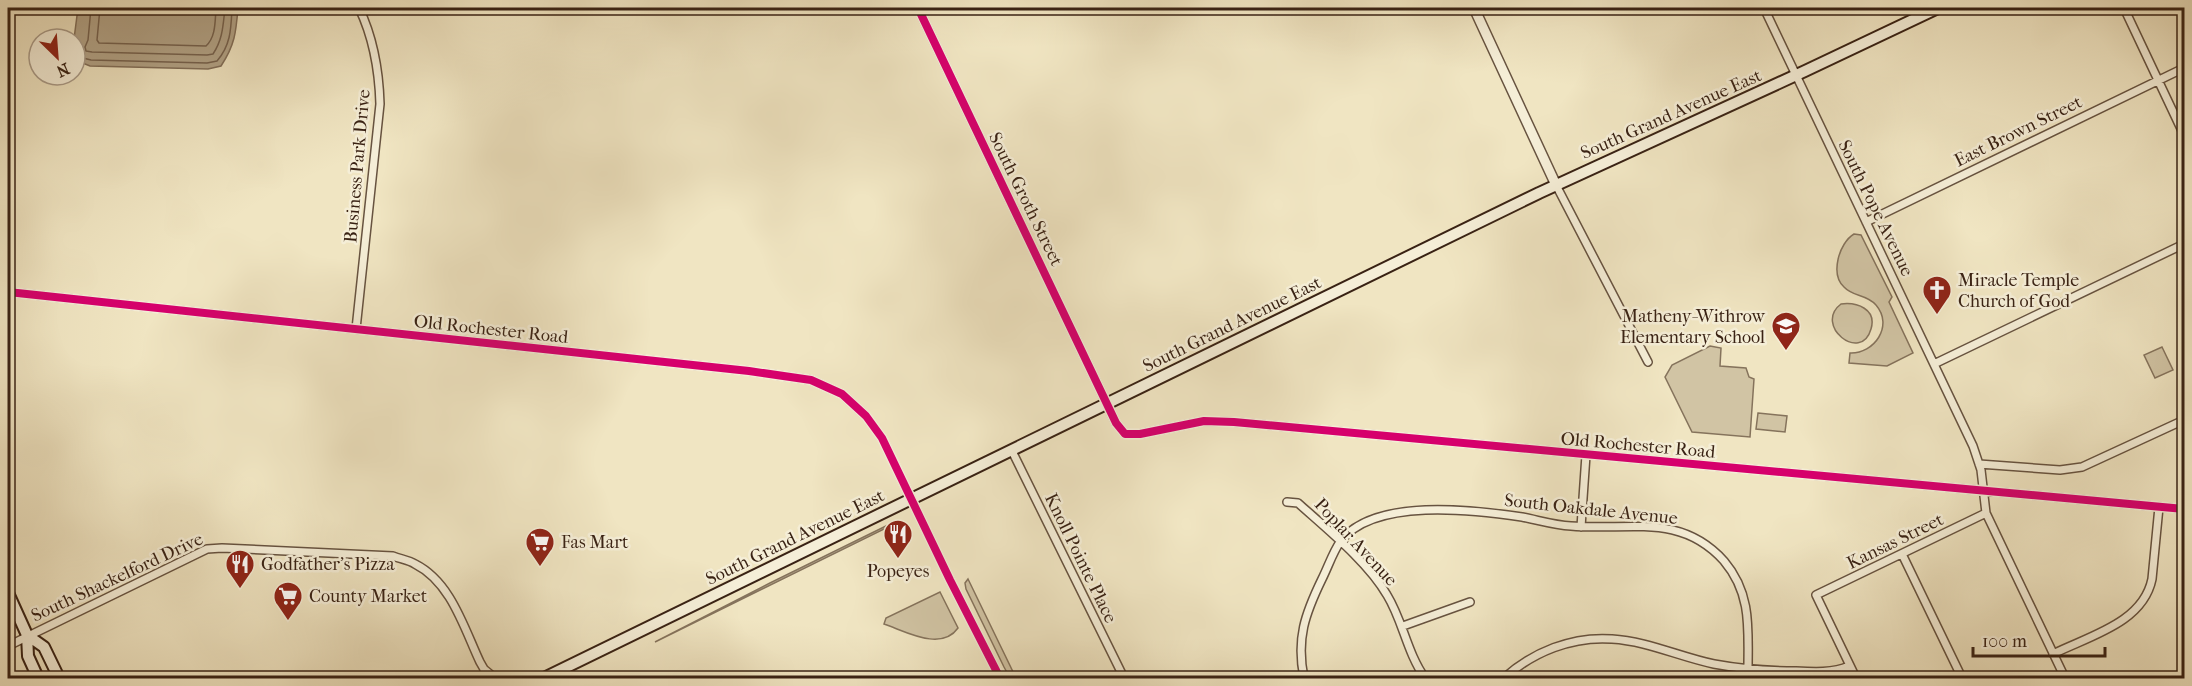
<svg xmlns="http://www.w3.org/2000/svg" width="2192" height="686" font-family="'IM FELL French Canon',serif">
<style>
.green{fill:#d1c4a4;stroke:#85735c;stroke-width:1.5}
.water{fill:#b2a387;stroke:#826f59;stroke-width:1.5}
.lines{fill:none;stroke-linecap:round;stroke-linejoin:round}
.shore{stroke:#76624e;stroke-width:1.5}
.minor-casing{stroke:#675340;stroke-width:10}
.tertiary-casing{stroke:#675340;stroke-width:12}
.secondary-casing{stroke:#392214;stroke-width:14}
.minor{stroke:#f5eed7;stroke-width:7}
.tertiary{stroke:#f5eed7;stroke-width:9}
.secondary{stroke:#f5eed7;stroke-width:10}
.cycleway-casing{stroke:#f5eed7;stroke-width:11}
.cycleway{stroke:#d6006c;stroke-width:8}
.labels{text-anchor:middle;stroke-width:5;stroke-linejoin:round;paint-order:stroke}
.street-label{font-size:18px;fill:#392214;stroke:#f5eed7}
.poi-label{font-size:18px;fill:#392214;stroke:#f5eed7;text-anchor:start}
</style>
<rect width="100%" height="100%" fill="#f0e5c2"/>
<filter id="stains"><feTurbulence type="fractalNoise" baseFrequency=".00333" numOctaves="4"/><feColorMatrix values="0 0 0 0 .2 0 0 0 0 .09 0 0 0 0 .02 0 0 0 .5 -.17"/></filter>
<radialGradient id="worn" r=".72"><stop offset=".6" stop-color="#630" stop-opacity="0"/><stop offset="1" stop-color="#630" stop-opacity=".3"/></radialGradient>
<!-- green -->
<path class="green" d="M1854,234L1861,235L1892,297L1889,302L1913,353L1887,366L1849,363L1850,353C1874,354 1894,326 1876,305C1867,294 1853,297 1844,287C1830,274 1839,243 1854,234Z
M1841,304C1857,302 1877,309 1871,329C1861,364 1813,325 1841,304Z
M1710,346L1721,348L1720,366L1746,368L1749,377L1754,379L1750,437L1692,432L1665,377L1672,365Z
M2162,347L2173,370L2155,378L2144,355Z
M1758,413L1787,416L1785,432L1756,429Z
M892,523H903L901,528L892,525L655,642L770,583Z
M968,579L1016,678H1010L1004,667L966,589L965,583Z
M940,592L958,628C941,652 905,631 884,624L886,618Z"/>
<!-- water -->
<path class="water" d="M78,8H238C236,32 235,45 221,66L208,69L90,66L75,60L74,39Z"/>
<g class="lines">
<!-- shore -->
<path class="shore" d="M91,8L88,40L85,47L86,51L92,52L207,55L213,54C223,39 223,25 225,8
M100,8L97,40L99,43L206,46C216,37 215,21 216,8
M75,56L91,60L207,63L217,61C231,45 231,28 232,8"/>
<!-- minor casing -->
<g class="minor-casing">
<path id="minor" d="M918,8L1116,423L1125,434H1140L1204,421L1234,422L2184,509
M1764,8L1973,446L1981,470L1986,513L2065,678
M2124,8L2184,135
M1556,185L1648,362
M1866,222L2184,68
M8,292L749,371L811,380L842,394L866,416L882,438L950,580L1000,678
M356,329L380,104C379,70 374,39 359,8
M1934,364L2184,244
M1012,451L1124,678
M1979,464L2060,470L2082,467L2184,420
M1287,502L1298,503C1327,529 1368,562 1387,595C1403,621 1407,653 1425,678
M1581,527L1586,455
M1902,554L1962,678
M1403,626L1470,602
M8,646L207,549L222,548L393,556C400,559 409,560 415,564C451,582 464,628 480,662L484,669V678
M2053,654C2089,636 2143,623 2152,579L2159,507
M484,669L495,678
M1304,678C1296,639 1305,614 1322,579C1328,567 1333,552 1340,542C1373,497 1474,510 1522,517C1538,520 1554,525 1571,526C1628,531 1680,512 1724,561C1752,594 1748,629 1748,669
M1504,678C1533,652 1572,636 1612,639C1647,641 1680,657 1714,664C1741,669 1769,671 1796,671C1814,672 1833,673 1849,666
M1856,678L1816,595L1986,513"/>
</g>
<!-- tertiary casing -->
<g class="tertiary-casing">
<path id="tertiary" d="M1474,8L1556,185"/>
</g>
<!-- secondary casing -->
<g class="secondary-casing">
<path id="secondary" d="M8,593L27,635L28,656L38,678
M27,635L44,647L59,678
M544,678L1539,193L1805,71L1938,8"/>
</g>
<!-- minor -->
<use href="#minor" class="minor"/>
<!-- tertiary -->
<use href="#tertiary" class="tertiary"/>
<!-- secondary -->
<use href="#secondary" class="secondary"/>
<!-- cycleway casing -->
<g class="cycleway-casing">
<path id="cycleway" d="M918,8L1116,423L1125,434H1140L1204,421L1234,422L2184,509
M8,292L749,371L811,380L842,394L866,416L882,438L950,580L1000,678"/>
</g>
<!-- cycleway -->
<use href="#cycleway" class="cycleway"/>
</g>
<!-- icons -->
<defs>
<g id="church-pin" transform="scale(1.5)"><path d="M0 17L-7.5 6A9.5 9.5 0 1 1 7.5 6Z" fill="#8f2418" stroke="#f5eed7"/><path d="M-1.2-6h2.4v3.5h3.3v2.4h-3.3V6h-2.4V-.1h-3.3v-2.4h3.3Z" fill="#fff"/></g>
<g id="school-pin" transform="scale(1.5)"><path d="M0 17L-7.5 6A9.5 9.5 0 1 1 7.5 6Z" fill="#8f2418" stroke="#f5eed7"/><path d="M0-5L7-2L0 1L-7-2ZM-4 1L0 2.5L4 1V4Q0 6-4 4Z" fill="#fff"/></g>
<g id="restaurant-pin" transform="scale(1.5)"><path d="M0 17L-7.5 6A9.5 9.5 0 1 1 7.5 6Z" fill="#8f2418" stroke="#f5eed7"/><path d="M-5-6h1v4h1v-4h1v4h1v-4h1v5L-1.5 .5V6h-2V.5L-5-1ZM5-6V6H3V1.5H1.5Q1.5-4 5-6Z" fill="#fff"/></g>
<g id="supermarket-pin" transform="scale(1.5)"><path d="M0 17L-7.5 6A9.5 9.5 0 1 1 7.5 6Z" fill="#8f2418" stroke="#f5eed7"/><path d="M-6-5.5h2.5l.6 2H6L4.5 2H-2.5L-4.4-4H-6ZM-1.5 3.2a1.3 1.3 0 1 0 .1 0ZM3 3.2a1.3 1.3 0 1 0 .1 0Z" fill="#fff"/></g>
</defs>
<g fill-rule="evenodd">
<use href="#church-pin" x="1937" y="290"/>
<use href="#school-pin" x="1786" y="326"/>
<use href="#restaurant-pin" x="898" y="534"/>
<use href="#supermarket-pin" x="540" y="542"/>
<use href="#restaurant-pin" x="240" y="564"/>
<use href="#supermarket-pin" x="288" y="596"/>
</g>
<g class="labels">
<!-- street labels -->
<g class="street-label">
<text transform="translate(1671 114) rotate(-24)" y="6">South Grand Avenue East</text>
<text transform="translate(2018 131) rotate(-26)" y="6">East Brown Street</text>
<text transform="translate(357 166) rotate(-85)" y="6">Business Park Drive</text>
<text transform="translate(1026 199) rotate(64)" y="6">South Groth Street</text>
<text transform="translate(1876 208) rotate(64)" y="6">South Pope Avenue</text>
<text transform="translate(1232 324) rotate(-26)" y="6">South Grand Avenue East</text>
<text transform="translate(491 329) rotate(6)" y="6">Old Rochester Road</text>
<text transform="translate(1638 445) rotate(5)" y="6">Old Rochester Road</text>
<text transform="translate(1591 509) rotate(6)" y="6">South Oakdale Avenue</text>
<text transform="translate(795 537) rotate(-26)" y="6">South Grand Avenue East</text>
<text transform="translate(1895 541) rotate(-26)" y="6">Kansas Street</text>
<text transform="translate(1356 542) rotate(47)" y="6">Poplar Avenue</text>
<text transform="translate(1081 558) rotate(64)" y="6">Knoll Pointe Place</text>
<text transform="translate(117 577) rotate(-25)" y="6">South Shackelford Drive</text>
</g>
<!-- poi labels -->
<g class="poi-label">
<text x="1958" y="286">Miracle Temple<tspan x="1958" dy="21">Church of God</tspan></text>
<text x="1765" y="322" text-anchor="end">Matheny-Withrow<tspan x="1765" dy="21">Elementary School</tspan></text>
<text x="561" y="548">Fas Mart</text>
<text x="261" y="570">Godfather's Pizza</text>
<text x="898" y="577" text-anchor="middle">Popeyes</text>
<text x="309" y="602">County Market</text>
</g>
</g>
<!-- margin -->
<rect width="2192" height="686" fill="none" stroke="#f0e5c2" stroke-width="30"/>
<rect x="9" y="9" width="2174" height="668" fill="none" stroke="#392214" stroke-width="3"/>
<rect x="15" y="15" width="2162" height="656" fill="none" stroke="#392214" stroke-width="1.5"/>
<!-- north arrow -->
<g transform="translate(57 57) rotate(155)"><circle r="28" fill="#f5eed7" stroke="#aa9c89" stroke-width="1.5"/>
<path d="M0-4.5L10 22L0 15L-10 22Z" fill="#8f2418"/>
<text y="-9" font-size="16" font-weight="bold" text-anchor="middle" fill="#392214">N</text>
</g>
<!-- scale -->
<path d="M1973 647v9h132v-9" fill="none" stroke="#392214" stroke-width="3"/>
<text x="1982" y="647" font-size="18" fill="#392214" stroke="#f5eed7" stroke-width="4.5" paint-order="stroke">100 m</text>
<rect width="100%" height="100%" filter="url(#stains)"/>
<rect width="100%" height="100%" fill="url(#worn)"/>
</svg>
